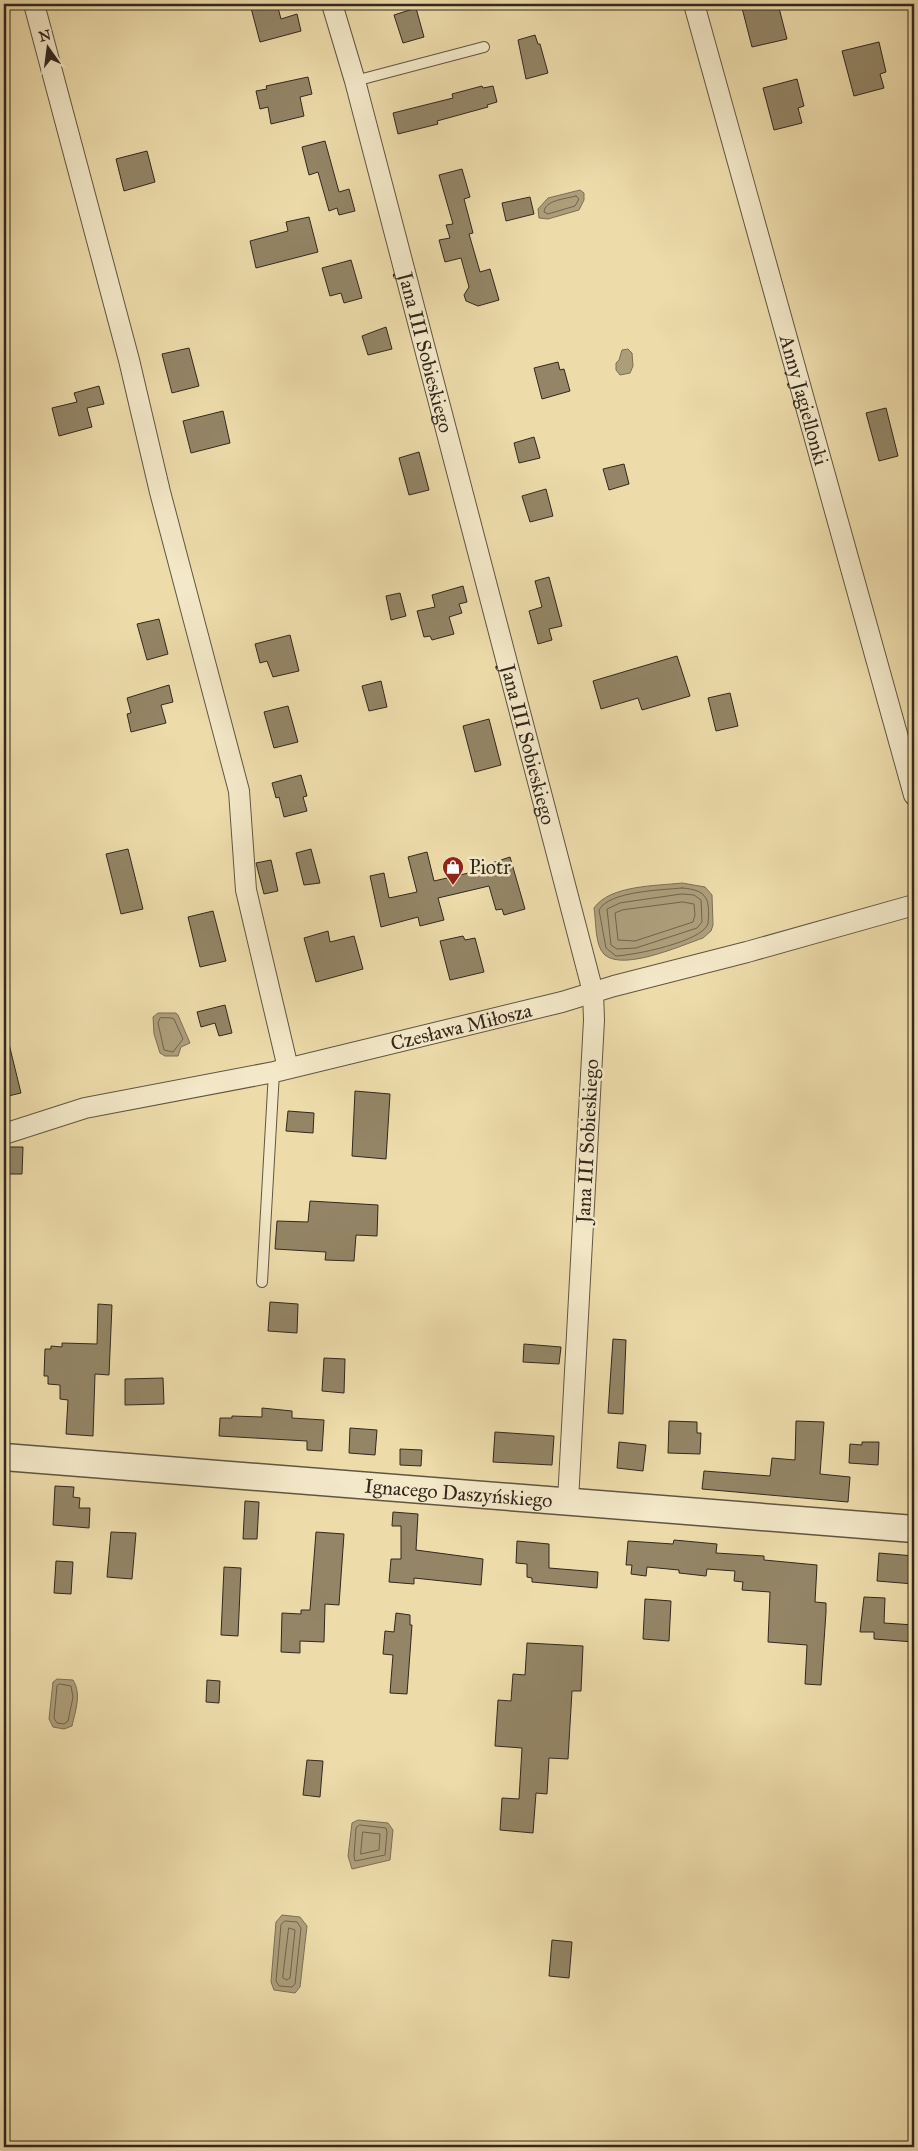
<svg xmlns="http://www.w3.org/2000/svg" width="918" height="2151" font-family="'IM FELL Great Primer',serif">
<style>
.water{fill:#ad9e7a;stroke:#7c6f55}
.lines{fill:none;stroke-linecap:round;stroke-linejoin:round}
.shore{stroke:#70634c;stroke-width:1}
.building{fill:#938566;stroke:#32281d}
.service-casing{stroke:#615540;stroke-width:12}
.minor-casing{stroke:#615540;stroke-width:22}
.tertiary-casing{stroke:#615540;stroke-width:29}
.service{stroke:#f3e8c8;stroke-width:10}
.minor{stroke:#f3e8c8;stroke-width:20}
.tertiary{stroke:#f3e8c8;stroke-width:26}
.labels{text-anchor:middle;stroke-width:5;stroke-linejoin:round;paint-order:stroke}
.street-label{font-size:20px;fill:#32281d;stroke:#f3e8c8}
.poi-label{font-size:20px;fill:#32281d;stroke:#f3e8c8;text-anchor:start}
</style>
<rect width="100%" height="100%" fill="#eddbaa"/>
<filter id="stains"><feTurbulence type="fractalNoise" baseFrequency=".004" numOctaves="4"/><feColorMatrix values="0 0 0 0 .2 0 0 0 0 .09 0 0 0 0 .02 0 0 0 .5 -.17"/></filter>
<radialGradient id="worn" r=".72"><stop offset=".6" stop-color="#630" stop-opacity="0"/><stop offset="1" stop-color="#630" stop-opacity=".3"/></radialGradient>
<!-- water -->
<path class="water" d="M580,190L584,193V200L579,210L548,219L539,218L538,209L548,198Z
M628,349L632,353L633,366L630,373L620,375L616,370V363L619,360L622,350Z
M682,883L705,887L712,895L713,925L711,931L703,938C682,945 614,976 601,950C595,939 596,920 594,908C610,885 656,886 682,883Z
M158,1013H176L178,1015L190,1043L181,1047L178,1056H165L160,1053L154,1034L153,1017Z
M57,1679L73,1680C82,1694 75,1712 72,1726L64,1729L53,1727L49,1719L53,1682Z
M358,1820L388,1823L393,1830L390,1860L352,1869L348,1856L352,1823Z
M282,1915L300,1917L307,1926L300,1987L295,1993L274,1990L271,1982L276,1922Z"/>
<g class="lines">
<!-- shore -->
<path class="shore" d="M576,196L579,199L575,206L548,214L544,212C545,200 565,199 576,196Z
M682,888C708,890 710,899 708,924C701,942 635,955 616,956L606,948L599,910C609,891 662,890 682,888Z
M682,894L694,895L701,900L702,922L697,928L636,948L617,949L611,945L607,909L620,903Z
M683,902L694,904L695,915L693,922L635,941L618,940L615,913L622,910Z
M171,1018L174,1019L183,1039L173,1052L164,1050L158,1023L160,1018Z
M60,1684L71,1686L73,1697L68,1721L64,1724L57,1723L54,1718L57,1686Z
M360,1825L386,1828L387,1832L385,1855L355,1861L354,1856L356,1828Z
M363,1832L380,1834L379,1850L361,1854Z
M285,1921L297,1922L301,1928L295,1984L292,1987L279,1986L276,1981L281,1925Z
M289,1928L295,1930L290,1978L287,1980L283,1978Z"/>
</g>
<!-- building -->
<path class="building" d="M250,4H277L281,19L297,14L301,31L260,42Z
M741,4H778L787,39L752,47Z
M416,8L424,37L403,43L394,15Z
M535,35L538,44H540L548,73L526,79L518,40Z
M879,42L886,72L880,74L884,88L854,96L842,51Z
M308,77L312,94L300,97L304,116L271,124L268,107L260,109L256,91L267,89L266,86Z
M797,79L804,106L798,108L802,123L774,130L763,88Z
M482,86L483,88L493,86L497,102L487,105L488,107L437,121L438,124L398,134L393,113L453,98L452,94Z
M325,141L339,192L349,189L355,211L339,215L337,208L329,211L318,172L309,175L302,147Z
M147,151L155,182L124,191L116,159Z
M462,169L470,197L464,199L473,233L469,234L480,272L490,269L499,300L478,306L466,301L464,295L469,287L461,258L445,262L439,240L450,238L446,225L453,224L439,175Z
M530,197L534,214L506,221L502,203Z
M309,217L318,252L256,268L250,241L288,231L286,222Z
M351,260L362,298L344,303L341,293L330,296L322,268Z
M386,327L392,349L368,355L362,336Z
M189,348L199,386L172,393L162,354Z
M558,362L560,370L564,369L570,391L542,399L534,368Z
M99,386L104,404L87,408L92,427L59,436L52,408L77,402L74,393Z
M886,408L898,456L879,461L866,413Z
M223,411L230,443L191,453L183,421Z
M534,437L540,458L519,463L514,443Z
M419,452L429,490L409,495L399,458Z
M624,464L629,484L609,490L603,469Z
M546,489L553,516L530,522L522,496Z
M549,577L562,626L549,629L552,640L538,644L529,611L542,607L535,581Z
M463,586L467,602L459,604L462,613L449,617L454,634L432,640L430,636L424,637L417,611L435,607L432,595Z
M400,593L406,616L391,620L386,596Z
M159,619L168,654L147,660L137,624Z
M290,635L299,671L273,677L267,661L260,663L255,644Z
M677,656L690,696L642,710L638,698L601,709L593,681Z
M381,681L387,707L369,711L362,686Z
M169,685L173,702L161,705L166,723L131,732L127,714L131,713L127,698Z
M730,693L738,726L716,731L708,698Z
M288,706L298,742L274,748L264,712Z
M489,719L501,765L475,772L463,726Z
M301,775L307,796L303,797L307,811L284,817L279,797L276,798L272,783Z
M128,849L143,909L121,914L106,854Z
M311,849L320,883L304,885L296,853Z
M427,852L434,881L490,868L489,864L510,857L525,909L504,915L502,909L496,910L489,886L438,898L444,920L420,926L418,917L381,927L370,876L384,873L389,898L417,892L408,857Z
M271,860L278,891L264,894L256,863Z
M213,911L226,961L200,967L188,917Z
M328,931L330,942L354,936L363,969L316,982L304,938Z
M463,936L465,940L475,938L484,972L450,980L440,941Z
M225,1005L232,1033L219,1036L215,1023L201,1027L197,1012Z
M9,1044L21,1093L4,1097V1045Z
M355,1091L390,1094L386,1159L352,1156Z
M288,1111L314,1113L313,1133L286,1131Z
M8,1147H23L22,1174H7Z
M310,1201L378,1205L377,1236L356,1235L354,1261L325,1260L326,1252L275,1249L277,1221L308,1222Z
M270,1302L298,1304L297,1333L268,1331Z
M98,1304L112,1305L109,1375L95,1374L93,1436L66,1434L68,1400L60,1399V1385L48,1384V1376H44L45,1349H51V1346L62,1347V1343L97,1344Z
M613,1339L626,1340L623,1414L608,1413Z
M524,1344L561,1347L559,1364L523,1362Z
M324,1358L345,1359L344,1393L322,1391Z
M163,1378L164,1404L125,1405V1379Z
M262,1408L292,1411V1418L324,1420L322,1451L307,1450V1441L219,1436L220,1418H232V1416L262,1417Z
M669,1421L697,1422V1433H701L700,1454L668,1453Z
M796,1421L824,1422L820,1474L850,1477L848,1502L702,1489L704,1471L770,1476L772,1458L795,1460Z
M350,1428L377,1430L375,1455L349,1453Z
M495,1432L554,1436L552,1465L493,1462Z
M619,1442L646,1445L643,1471L617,1468Z
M862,1442H879L878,1465L849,1463L850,1444L862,1445Z
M400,1449L422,1450L421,1466L400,1465Z
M55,1486L74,1487L73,1497L80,1498L79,1508H90L89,1528L53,1525Z
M245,1501L259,1502L257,1539H243Z
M393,1512L418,1514L416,1550L483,1559L481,1585L414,1578V1584L389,1582L391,1559H401V1526H392Z
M111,1532L136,1533L132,1579L107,1577Z
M316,1532L344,1534L339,1605L325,1604L324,1642L300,1641V1653L281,1652L282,1613L301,1614V1610H310Z
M674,1540L717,1544L716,1553L764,1556V1560L817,1565L815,1602L826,1603V1612L821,1685L805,1684L807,1645L768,1642L770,1592L742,1590L743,1582L734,1581L735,1571L707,1569L706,1576L679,1573V1570L647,1567L646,1576L631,1574L632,1565H626L628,1541L673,1544Z
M517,1541L549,1544V1568L598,1572L597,1588L532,1582V1578L527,1577V1564L516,1563Z
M879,1553L914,1556V1584L877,1581Z
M56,1561L73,1562L71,1594L54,1593Z
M224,1567L241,1568L238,1636L221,1635Z
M864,1597L885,1598L884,1623L914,1625V1642L874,1639V1632H860Z
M645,1599L671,1601L669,1641L643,1639Z
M396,1613L410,1615V1625H412L407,1694L390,1693L393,1655L383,1654L385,1631L394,1632Z
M527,1643L583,1646L581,1691H572L568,1759L549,1758L547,1794L536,1793L533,1833L500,1830L502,1798L519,1799L522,1748L495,1746L498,1700L511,1701L513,1674L525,1675Z
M207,1680L220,1681L219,1703L206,1702Z
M307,1760L323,1761L320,1797L303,1795Z
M552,1940L572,1942L569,1978L549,1976Z"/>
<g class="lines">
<!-- service casing -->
<g class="service-casing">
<path id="service" d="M355,81L484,47
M262,1282L274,1072"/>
</g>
<!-- minor casing -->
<g class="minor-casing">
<g id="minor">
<path d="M34,4L129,360L160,492L239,791L246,890L288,1068"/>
<path id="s1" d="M332,4L355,81L593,992L594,1020L568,1501"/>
<path id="s2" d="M694,4L914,795"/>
<path id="s3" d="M4,1134L85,1108L274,1072L562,1002L614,986L747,952L914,905"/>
</g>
</g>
<!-- tertiary casing -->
<g class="tertiary-casing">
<g id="tertiary">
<path id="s4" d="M4,1457L914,1529"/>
</g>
</g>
<!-- service -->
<use href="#service" class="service"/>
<!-- minor -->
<use href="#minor" class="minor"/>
<!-- tertiary -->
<use href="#tertiary" class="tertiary"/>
</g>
<!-- icons -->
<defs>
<g id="shop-pin" transform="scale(1.125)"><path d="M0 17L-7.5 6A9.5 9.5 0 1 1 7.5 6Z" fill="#8f2418" stroke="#f3e8c8"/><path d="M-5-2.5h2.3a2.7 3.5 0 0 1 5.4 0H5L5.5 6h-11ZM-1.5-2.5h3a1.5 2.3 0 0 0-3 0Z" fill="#fff"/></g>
</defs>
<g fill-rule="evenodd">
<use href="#shop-pin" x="453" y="867"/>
</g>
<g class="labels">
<!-- street labels -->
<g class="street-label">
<text dy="7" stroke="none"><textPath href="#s1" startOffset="361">Jana III Sobieskiego</textPath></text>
<text dy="7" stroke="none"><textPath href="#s2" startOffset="411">Anny Jagiellonki</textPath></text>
<text dy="7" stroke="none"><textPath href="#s1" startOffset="766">Jana III Sobieskiego</textPath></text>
<text dy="7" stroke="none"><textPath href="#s3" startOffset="470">Czesława Miłosza</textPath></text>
<text transform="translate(587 1141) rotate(-87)" y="7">Jana III Sobieskiego</text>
<text dy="7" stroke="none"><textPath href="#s4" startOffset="456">Ignacego Daszyńskiego</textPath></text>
</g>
<!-- poi labels -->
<g class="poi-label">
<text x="469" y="874">Piotr</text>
</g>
</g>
<!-- margin -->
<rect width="918" height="2151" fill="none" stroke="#eddbaa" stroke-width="20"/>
<rect x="5" y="5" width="908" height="2141" fill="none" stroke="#32281d" stroke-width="2.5"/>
<rect x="10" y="10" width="898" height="2131" fill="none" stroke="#32281d"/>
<!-- north arrow -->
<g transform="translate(48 48) rotate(346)" stroke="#f3e8c8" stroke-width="4" paint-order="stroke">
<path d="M0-4L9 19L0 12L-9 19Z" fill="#32281d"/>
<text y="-8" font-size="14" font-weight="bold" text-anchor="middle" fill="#32281d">N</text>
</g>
<rect width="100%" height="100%" filter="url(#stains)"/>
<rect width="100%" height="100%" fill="url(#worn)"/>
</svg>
